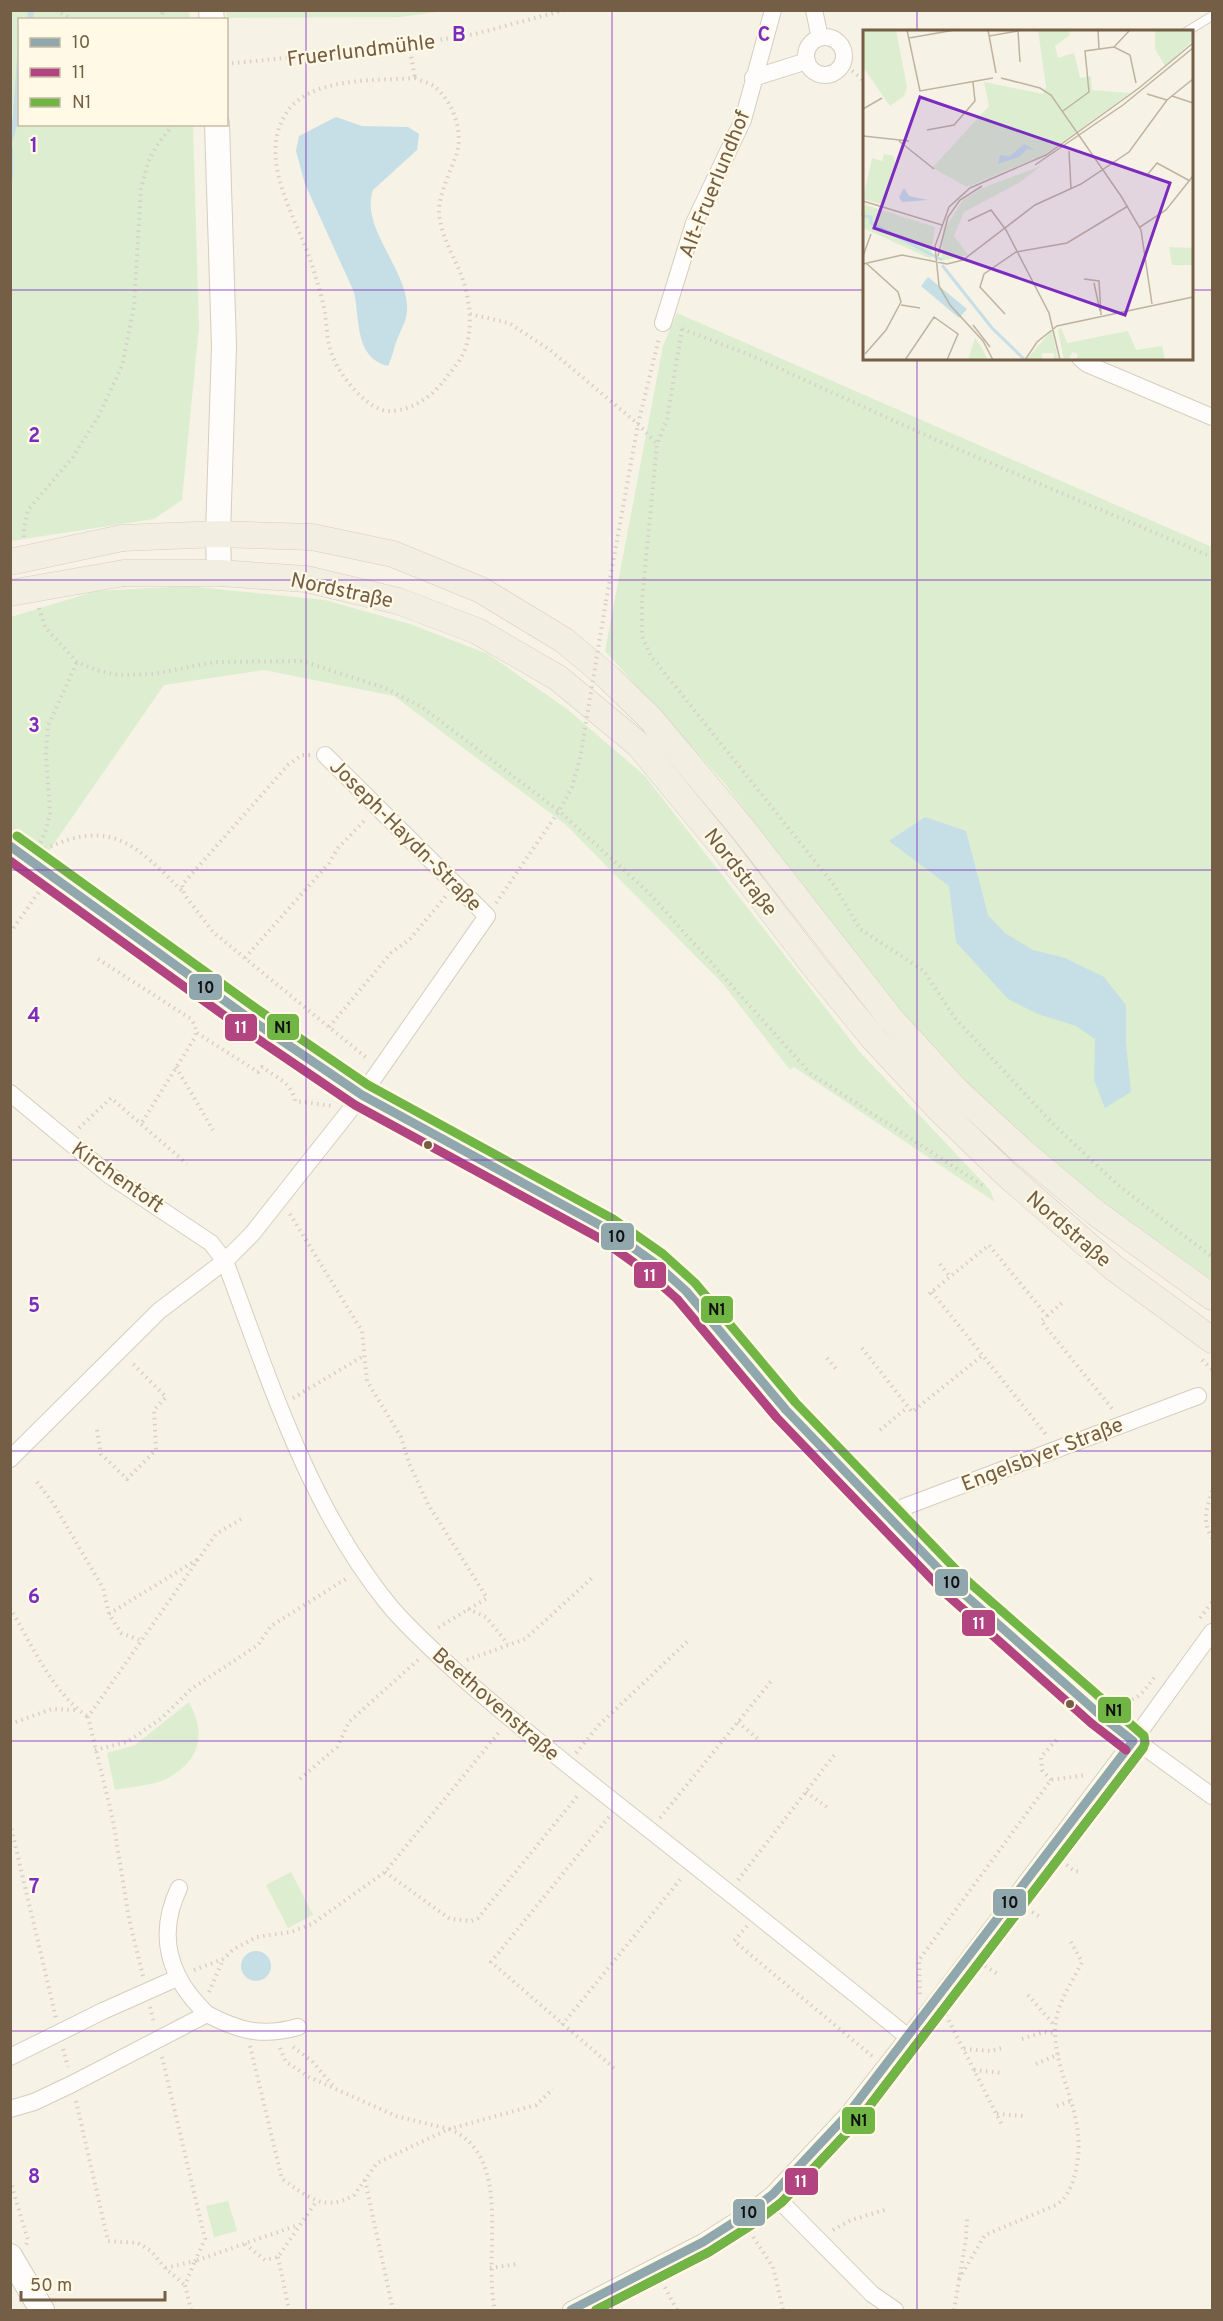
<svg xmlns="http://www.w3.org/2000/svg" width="1223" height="2321" font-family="Overpass,sans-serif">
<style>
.green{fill:#dceecf}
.water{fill:#c6dee6}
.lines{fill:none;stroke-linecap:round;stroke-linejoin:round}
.stream{stroke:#c6dee6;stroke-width:6}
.lane-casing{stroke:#d5cec0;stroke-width:10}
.street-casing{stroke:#d5cec0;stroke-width:18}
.secondary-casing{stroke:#d5cdbf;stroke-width:26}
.primary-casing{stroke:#d5cec2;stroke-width:27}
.path{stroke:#d7d0c8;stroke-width:4;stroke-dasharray:1.5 4.5;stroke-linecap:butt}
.lane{stroke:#fefdfb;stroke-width:8}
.street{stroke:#fefdfb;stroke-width:16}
.secondary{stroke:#fefdfb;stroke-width:24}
.primary{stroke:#f2efe2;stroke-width:26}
.primary-bridge-casing{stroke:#d5cec2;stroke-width:27;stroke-linecap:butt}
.path-bridge{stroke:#d7d0c8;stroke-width:4;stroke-dasharray:1.5 4.5;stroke-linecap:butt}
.primary-bridge{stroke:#f2efe2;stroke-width:26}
.bus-1-casing{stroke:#fff9e5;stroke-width:14}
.bus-2-casing{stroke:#fff9e5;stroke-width:14}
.bus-3-casing{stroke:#fff9e5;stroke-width:14}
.bus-1{stroke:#90a7ad;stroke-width:9}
.bus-2{stroke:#b24481;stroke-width:9}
.bus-3{stroke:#71b544;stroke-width:9}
.grid{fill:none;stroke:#7b2cbf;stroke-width:1.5;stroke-opacity:0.55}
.bus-dot{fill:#745e45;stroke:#fff9e5;stroke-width:2}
.labels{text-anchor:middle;stroke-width:4.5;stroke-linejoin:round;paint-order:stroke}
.street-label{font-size:21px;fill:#745e45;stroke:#fff9e5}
.inset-river{fill:none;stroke:#c6dee6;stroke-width:3}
.inset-road{fill:none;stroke:#beb3a0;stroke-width:1.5}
.view{fill:#7b2cbf;fill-opacity:0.15;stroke:#7b2cbf;stroke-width:3}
.inset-edge{fill:none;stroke:#745e45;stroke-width:3}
.grid-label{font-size:20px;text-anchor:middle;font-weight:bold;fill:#7b2cbf;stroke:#fff9e5;stroke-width:4.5;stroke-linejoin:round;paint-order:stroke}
.line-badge{stroke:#fff9e5;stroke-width:2}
.badge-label{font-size:16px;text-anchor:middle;font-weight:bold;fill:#fff}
.pale-badge-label{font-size:16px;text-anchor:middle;font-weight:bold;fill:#111}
</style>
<rect width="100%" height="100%" fill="#f6f2e5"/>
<!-- green -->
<path class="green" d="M11,10L189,11L190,19L20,20V124L193,125L199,326L182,500L154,519L11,541Z
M226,11V10L444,11L401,17L227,18Z
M677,313L1212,547V1280L1093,1194L981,1099L879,987L725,784L605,651L663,346Z
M187,586L325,600L410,624L488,654L567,709L645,776L859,1051L990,1190L995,1202L794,1067L790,1070L723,984L565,824L394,696L264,670L164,685L46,855L11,830V617L96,591Z
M189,1702C206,1734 201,1758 170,1777C158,1785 129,1787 115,1790L107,1753L135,1745Z
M291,1872L313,1915L288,1928L266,1885Z
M228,2201L237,2231L214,2237L206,2206Z"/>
<!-- water -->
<path class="water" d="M336,117L362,126L408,127L419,134L417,150L373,190C360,227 405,267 407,305C408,321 400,330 395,345C393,353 391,359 388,366C354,358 360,318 354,292L305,184L296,151L299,136Z
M925,817L966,831L988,915L1005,933L1033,950L1065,958L1104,977L1126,1005V1043L1131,1092L1105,1108L1094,1080L1095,1039L1076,1026L1038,1014L1008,999L956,942L949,886L889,841Z
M241 1966a15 15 0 1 1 30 0a15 15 0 1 1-30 0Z"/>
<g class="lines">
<!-- stream -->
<path class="stream" d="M30,20L31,10
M10,140L16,117L20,57
M10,149V177"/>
<!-- lane casing -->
<g class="lane-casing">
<path id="lane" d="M1186,32L1212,16"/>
</g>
<!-- street casing -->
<g class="street-casing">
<path id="street" d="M814,10L820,38
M806 56a19 19 0 1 1 38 0a19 19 0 1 1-38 0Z
M753,78L807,61
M663,323L694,223L743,120L773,10
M1080,358L1087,364L1212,417
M10,846L250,1019L362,1095L554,1199L607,1229L656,1264L686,1291L786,1410L955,1586L1099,1714L1212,1796
M10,1093L109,1175L211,1243L225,1261C269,1378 308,1506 389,1605C408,1628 431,1648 453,1669C504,1715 559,1758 613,1801C712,1879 810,1957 908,2037
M10,1459L159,1311L225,1261L252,1234L362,1095L487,916L325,755
M889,1519L904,1507L1198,1396
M207,2014C239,2031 262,2037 298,2027
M10,2057L103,2011L177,1978
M10,2109L34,2102L72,2084L207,2014C169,1978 156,1936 179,1888
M773,2194L872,2294L895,2310
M571,2310L703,2242L750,2212L773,2194L848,2114L938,1999L1133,1741L1212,1632"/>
</g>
<!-- secondary casing -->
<g class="secondary-casing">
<path id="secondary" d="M211,10L212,20
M217,124L224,346L218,534L219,573
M10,2256L42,2310"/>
</g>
<!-- primary casing -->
<g class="primary-casing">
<path id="primary" d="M122,538L218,534L312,537L393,554L481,590L565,641L609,678L651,719L742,828L891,1019L956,1090L1023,1152L1096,1213L1212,1297
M124,573H219L306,579L398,601L477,631L558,678L639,745L722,846L814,966L873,1038L939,1109L1006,1174L1114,1268L1212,1340"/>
</g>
<!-- path -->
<path class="path" d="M56,10L73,20
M266,10H286
M161,20L163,10
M409,45L415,78
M843,63L864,81
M226,64L409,45L475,34L565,10
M415,78C421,81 430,83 435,87C453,102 463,130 457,153C451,170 438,196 439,213C442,239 451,250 460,272C470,297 475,331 462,356C458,364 451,371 446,378C433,396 412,411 389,411C368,411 340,376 333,357C327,343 327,328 325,313C322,297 317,281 312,265C298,220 257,162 285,115C308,76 376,81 415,78Z
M470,314L509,323L550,350L638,424L657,444
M682,329L667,419L657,444L642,600V636L651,656L834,885L860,929L924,971L954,1017L1051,1122L1118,1185L1212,1257
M682,329L750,355L934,439L1212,557
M24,537V528L28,510L73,457L98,417L122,366L134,306L141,189L148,162L159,142L174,124
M606,601L638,424L659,338
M39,608L45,627L77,662L96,670L118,675L154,674L214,662L302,661L385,688L422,707L559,811L648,892L810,1073L985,1187
M310,755H302L288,765L182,885L184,894L213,932L368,1059
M38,848L46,830L50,813L46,754L48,726L77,662
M45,849C112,817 137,846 183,892
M496,903L559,811L572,787L580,759
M10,933L41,889
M245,958L329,863L338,848L366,819
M98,959L191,1019C196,1027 197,1031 194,1039L141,1124
M329,1027L391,953L410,939L446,896
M197,1033L258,1072L262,1067C276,1077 292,1083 295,1101L333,1106
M176,1067L213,1130
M79,1128L111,1098L187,1164
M290,1214L362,1331L367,1381L401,1437L409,1463L428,1504L487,1598L436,1629
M940,1264L950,1277
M932,1292L1048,1437
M929,1294L989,1245L1047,1316L1041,1321L1114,1411
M1047,1316L1063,1302
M862,1348L912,1412L983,1355
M827,1358L836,1369
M1202,1360L1212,1369
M293,1398L365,1355
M97,1430L101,1454L127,1479L156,1450L154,1410L166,1397L131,1362
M880,1430L908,1407
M37,1482L53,1503L103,1588L109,1614L121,1633L140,1640
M1212,1491C1207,1510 1201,1519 1212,1538
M10,1608C32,1645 52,1692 88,1717
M468,1609L486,1617L508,1644
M109,1614L198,1559
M1200,1618L1212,1602
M467,1660L525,1639L592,1578
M1110,1702L1112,1699C1135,1706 1143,1693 1155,1676
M738,1722L759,1740
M10,1724L52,1709L76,1710
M95,1750L127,1742L162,1718L191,1689L258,1645L271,1626L349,1577
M576,1753L599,1725L690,1639
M300,1779L337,1747L349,1722L419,1659
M1051,1780L1042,1770L1041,1757L1057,1739
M806,1792L828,1808
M609,1817L491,1962L615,2069
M660,1818L772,1680
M10,1823L56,2018
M1062,1861L1074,1871L1081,1872
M385,1872L450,1919L471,1921L478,1918L579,1794
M738,1880L835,1754
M1027,1909L1042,1918
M747,1926L734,1941L872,2056
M985,1966L999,1975
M194,1970L223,1959L234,1949L257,1937L291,1932L312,1924L385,1872L500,1731
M143,1976L129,1919L113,1820L88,1717L216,1534L243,1518
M209,1992L223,1960
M920,1994L919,1960L1051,1780L1086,1775
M1028,1995L1055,2026
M150,2007L154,2023
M946,2015L1003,2127
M562,2025L683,1876
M1022,2039L1044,2032L1055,2033
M250,2046L282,2179C307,2196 324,2213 354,2195L377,2163L449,2129C515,2156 482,2254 495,2310
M293,2047L312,2061L334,2087
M280,2048L286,2062L309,2077L396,2116L449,2129L536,2105L553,2089
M63,2049L68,2067
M964,2049L991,2051L1005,2047
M162,2057L205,2239L195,2261L165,2268
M1036,2064L1059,2054
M974,2070L1002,2073
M76,2101L108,2241L138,2243L151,2251L165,2268L185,2285
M1057,2106L1071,2101
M997,2114L1023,2116
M10,2180L28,2240L26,2245
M365,2180L393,2310
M833,2230L851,2220L888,2209
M750,2232L773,2267L783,2310
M245,2244L265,2260L278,2257L316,2202
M278,2257L289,2310
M490,2268L517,2264
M959,2279L985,2235L1056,2205C1068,2197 1073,2184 1076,2170C1088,2115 1055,2079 1055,2030C1056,2003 1071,1985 1082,1962L1070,1940
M662,2282L677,2310
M191,2310L185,2285L195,2261L298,2225
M954,2310L966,2239L967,2219"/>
<!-- lane -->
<use href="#lane" class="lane"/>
<!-- street -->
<use href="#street" class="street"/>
<!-- secondary -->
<use href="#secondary" class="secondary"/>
<!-- primary -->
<use href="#primary" class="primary"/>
<!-- primary-bridge casing -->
<g class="primary-bridge-casing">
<path id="primary-bridge" d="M10,562L122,538
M10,593L124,573"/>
</g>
<!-- path-bridge -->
<path class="path-bridge" d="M580,759L606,601"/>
<!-- primary-bridge -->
<use href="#primary-bridge" class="primary-bridge"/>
<!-- bus-1 casing -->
<g class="bus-1-casing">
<path id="bus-1" d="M10,846L250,1019L362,1095L607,1229L656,1264L686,1291L786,1410L955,1586L1099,1714L1133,1741
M571,2310L703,2242L750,2212L773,2194L848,2114L1133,1741"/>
</g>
<!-- bus-2 casing -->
<g class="bus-2-casing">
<path id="bus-2" d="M10,861L243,1029L355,1105L601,1239L648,1273L677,1299L777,1418L946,1594L1091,1723L1126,1750
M596,2310L709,2252L756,2222L782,2202L858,2121L1143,1748"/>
</g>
<!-- bus-3 casing -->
<g class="bus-3-casing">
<path id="bus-3" d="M17,836L257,1009L368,1085L613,1219L663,1254L695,1283L795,1402L963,1577L1144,1736L1145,1743L1143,1748L858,2121L782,2202L756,2222L709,2252L596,2310"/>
</g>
<!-- bus-1 -->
<use href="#bus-1" class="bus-1"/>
<!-- bus-2 -->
<use href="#bus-2" class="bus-2"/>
<!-- bus-3 -->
<use href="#bus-3" class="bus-3"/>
</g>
<!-- grid -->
<path class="grid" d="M306,10V2310M612,10V2310M917,10V32M10,290H864M1192,290H1212M917,358V2310M10,580H1212M10,870H1212M10,1160H1212M10,1451H1212M10,1741H1212M10,2031H1212"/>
<!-- markers -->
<g class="bus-dot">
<circle cx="428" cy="1145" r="5"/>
<circle cx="1070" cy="1704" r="5"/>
</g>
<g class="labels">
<!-- street labels -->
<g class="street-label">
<text transform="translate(361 50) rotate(-7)" y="7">Fruerlundmühle</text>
<text transform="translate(714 184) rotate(-68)" y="7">Alt-Fruerlundhof</text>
<text transform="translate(342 590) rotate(12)" y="7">Nordstraße</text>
<text transform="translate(406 835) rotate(45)" y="7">Joseph-Haydn-Straße</text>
<text transform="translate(741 872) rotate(52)" y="7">Nordstraße</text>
<text transform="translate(118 1177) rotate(35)" y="7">Kirchentoft</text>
<text transform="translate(1069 1229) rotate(41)" y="7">Nordstraße</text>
<text transform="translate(1042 1454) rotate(-21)" y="7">Engelsbyer Straße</text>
<text transform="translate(496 1704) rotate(41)" y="7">Beethovenstraße</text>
</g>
</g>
<!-- overview -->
<g transform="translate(863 30)">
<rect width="330" height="330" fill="#f6f2e5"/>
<path d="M0,0H33L44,57L41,66L27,76L0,37ZM175,0H206L207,5L192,16L195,28L211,23L217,48L228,46L229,60L267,63L181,125L104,157L73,140L70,137L126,76L121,52L180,64L183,57ZM292,0H330V10L302,36L292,19ZM21,124L30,126L32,132L22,175L0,169L9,128L19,131ZM178,136L156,153L101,182L91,206L105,225L78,231L81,200L100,170L119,158ZM0,174L72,197L68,229L0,198ZM306,217L330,218V235H309ZM198,298L204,313L265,301L273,320L299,316L302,330H213L215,324L209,322L206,330H201L195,300ZM189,300L195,330H191V323H179V330H163ZM112,308L119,318L125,330H105Z" fill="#dceecf"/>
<path d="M161,114L172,120L164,119L156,127L135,134L137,125L147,126ZM41,158L46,166L65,170L39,172L36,167ZM65,247L104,279L96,288L58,256Z" fill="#c6dee6"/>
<path class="inset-river" d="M0,181V186L8,187V193L79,230M79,235L129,298L161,329"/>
<path class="inset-road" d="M44,0L57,61L130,48M125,0L133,43M235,0L236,19M126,6L155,1L157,32M46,8L92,0M251,17L267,0M138,48L177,58L188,65L258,166L278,200L289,274M284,64L304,70M309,66L330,73M0,79L19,68M200,81L226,62L222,21L251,17L267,25L273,53M64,100L91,95L112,71L110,52M0,106L46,111M36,111L71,139M206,121L208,159M172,135L260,75L330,18M285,144L294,133L327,151M0,171L79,195M105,191L128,180L143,200L186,283L197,330M277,197L303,180L330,146M0,226L8,204M75,226L85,187L97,170L119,156M0,234L39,225L84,234L100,230L172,175L218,154L266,122L304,70L330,49M221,249L236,251L238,285M231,253L237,281M38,275L57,278M142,284L117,257L121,244L153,222L204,213L265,176M110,295L127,317M2,324L23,300L38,272L35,262L3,233M42,330L71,287L95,304L84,330M130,330L120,311L87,275L76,256L72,216L86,177L107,158L183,125L276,58L330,13M162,330L174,312L194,296L330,267"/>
<path class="view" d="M57,67L307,153L262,285L11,198Z"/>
<rect width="330" height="330" class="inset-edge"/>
</g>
<g class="grid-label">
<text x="459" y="41">B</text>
<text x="764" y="41">C</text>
<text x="34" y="152">1</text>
<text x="34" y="442">2</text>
<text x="34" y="732">3</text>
<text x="34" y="1022">4</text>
<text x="34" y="1312">5</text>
<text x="34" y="1603">6</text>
<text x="34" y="1893">7</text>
<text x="34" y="2183">8</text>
</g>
<g class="line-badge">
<rect x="188" y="973" width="35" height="28" rx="6" fill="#90a7ad"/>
<rect x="266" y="1013" width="34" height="28" rx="6" fill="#71b544"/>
<rect x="224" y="1013" width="34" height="29" rx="6" fill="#b24481"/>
<rect x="600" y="1222" width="35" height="29" rx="6" fill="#90a7ad"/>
<rect x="633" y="1261" width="34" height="28" rx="6" fill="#b24481"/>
<rect x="700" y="1295" width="34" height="29" rx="6" fill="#71b544"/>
<rect x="934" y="1568" width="35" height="29" rx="6" fill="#90a7ad"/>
<rect x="961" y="1609" width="35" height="28" rx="6" fill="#b24481"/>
<rect x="1097" y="1696" width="35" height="28" rx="6" fill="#71b544"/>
<rect x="992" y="1888" width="35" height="29" rx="6" fill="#90a7ad"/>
<rect x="841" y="2106" width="35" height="29" rx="6" fill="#71b544"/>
<rect x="784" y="2167" width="35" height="29" rx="6" fill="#b24481"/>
<rect x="732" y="2198" width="34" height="29" rx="6" fill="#90a7ad"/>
</g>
<g class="badge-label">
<text x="241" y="1033">11</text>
<text x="650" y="1281">11</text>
<text x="979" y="1629">11</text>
<text x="801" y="2187">11</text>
</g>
<g class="pale-badge-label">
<text x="206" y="993">10</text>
<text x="283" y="1033">N1</text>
<text x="617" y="1242">10</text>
<text x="717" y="1315">N1</text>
<text x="952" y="1588">10</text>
<text x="1114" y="1716">N1</text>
<text x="1010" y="1908">10</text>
<text x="859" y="2126">N1</text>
<text x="749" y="2218">10</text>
</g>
<!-- border -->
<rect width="1223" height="2321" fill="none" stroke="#745e45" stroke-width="24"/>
<!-- legend -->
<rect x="18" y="18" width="210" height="108" fill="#fff9e5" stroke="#c7bba5" stroke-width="1.5"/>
<rect x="30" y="38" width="30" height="9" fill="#90a7ad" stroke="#c7bba5" stroke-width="1.5"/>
<text x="72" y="48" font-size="18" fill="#745e45">10</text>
<rect x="30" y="68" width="30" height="9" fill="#b24481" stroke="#c7bba5" stroke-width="1.5"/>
<text x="72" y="78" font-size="18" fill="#745e45">11</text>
<rect x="30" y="98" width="30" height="9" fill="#71b544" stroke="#c7bba5" stroke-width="1.5"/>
<text x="72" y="108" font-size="18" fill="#745e45">N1</text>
<!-- scale -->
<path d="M21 2291v9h144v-9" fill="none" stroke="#745e45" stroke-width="3"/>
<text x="30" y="2291" font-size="18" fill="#745e45" stroke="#fff9e5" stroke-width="4.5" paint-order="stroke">50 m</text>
</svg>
